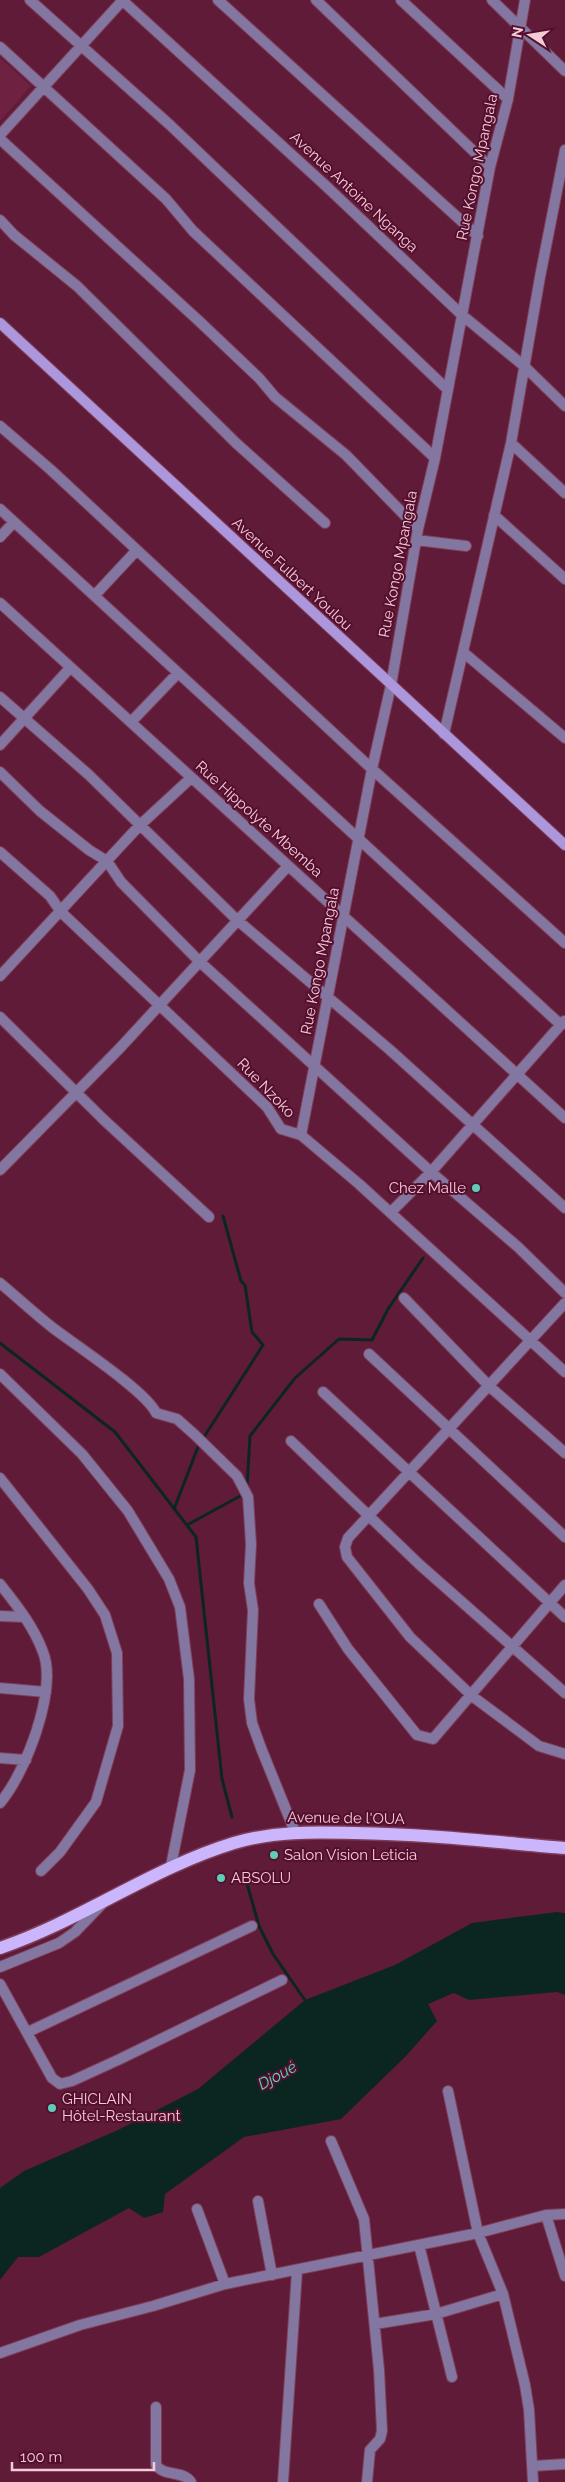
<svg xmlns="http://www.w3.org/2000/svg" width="565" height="2482" font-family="Raleway,sans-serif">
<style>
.built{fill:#6e2141}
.water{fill:#0b2621}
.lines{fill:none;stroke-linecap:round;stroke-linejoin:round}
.stream{stroke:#0b2621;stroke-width:3}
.minor-casing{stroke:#7e3e58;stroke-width:12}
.secondary-casing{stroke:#7e3e58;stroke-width:12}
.primary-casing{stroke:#7e3e58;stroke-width:15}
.minor{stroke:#8376a1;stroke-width:10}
.secondary{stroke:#ad97dc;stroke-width:10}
.primary{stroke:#cbb5fc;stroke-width:12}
.poi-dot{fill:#5eceb8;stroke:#540f2e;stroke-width:2}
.labels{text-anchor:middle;stroke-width:4;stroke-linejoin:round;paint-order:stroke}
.street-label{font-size:15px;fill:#f5cad7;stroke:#540f2e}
.poi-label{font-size:15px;fill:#f5cad7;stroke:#540f2e;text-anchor:start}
.water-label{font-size:16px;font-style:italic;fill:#59d8bf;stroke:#540f2e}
</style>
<rect width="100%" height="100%" fill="#601b38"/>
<!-- built -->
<path class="built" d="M0,58L31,86L0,121Z"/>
<!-- water -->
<path class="water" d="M557,1912L565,1913V1995L557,1992L469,2000L454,1993L428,2004L437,2021L405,2057L341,2119L244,2137L165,2194L163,2212L144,2218L129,2208L39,2257H18L0,2280V2188L24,2171L118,2130L198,2089L305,2000L395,1965L472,1923Z"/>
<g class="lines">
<!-- stream -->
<path class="stream" d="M0,1343L115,1432L196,1537L222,1779L232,1817
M204,1437L263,1345L252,1332L245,1285L241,1281L223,1216
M247,1487L250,1436L295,1378L339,1339L372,1340L388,1309L423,1258
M174,1509L198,1447
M187,1525L242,1495
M244,1873L259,1926L273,1954L307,2003"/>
<!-- minor casing -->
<g class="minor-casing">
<path id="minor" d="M30,0L170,125L447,389
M122,0L326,186L462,315L524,366L565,406
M218,0L478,236
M316,0L490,167
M401,0L508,99
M492,0L565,71
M0,47L166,199L193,231L435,458
M0,135L123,0
M0,139L199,321L259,378L275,397L346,455L418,529
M0,220L14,235L77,286L236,443L325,523
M0,426L51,470L372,769L565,943
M511,443L565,493
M0,509L561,1025
M494,515L565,579
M0,537L14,522
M416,540L466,546
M95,595L136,551
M0,603L565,1118
M463,652L565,738
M0,697L89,775L236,919L390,1050L565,1208
M131,722L178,673
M444,734L511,443L540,277L565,150
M0,745L70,668
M0,772L40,811L89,850L107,861L121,882L200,962L431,1172L518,1247L565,1293
M0,852L50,896L61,912L267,1107L281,1129L301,1135L359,1184L565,1372
M0,976L139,826L191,778
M0,1017L103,1119L209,1217
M301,1135L372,769L391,685L418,529L435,458L490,167L508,99L525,0
M0,1170L119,1049L288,866
M391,1212L431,1172L564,1021
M0,1283C18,1298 35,1314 53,1328C74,1344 147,1392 156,1413L177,1419L195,1435L237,1476L248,1497L251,1544L249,1583L253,1610L249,1699L252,1723L261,1748L295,1832
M404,1298L489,1386L565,1453
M565,1303L348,1538L345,1547L347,1557L410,1637L472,1696L539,1746L565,1754
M369,1354L565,1537
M0,1374L82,1454L128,1511L169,1579L180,1607L189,1679L190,1770L171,1866
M323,1392L565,1617
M291,1441L420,1565L565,1693
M0,1478L88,1589L105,1615L117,1653L118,1726L96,1802L60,1852L41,1871
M0,1584C16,1604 34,1627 43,1652C58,1690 25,1774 0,1803
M319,1604L348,1649L417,1735L433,1739L565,1585
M0,1616L24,1617
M0,1688L46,1692
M0,1758L26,1760
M0,1967L59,1943L75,1932L102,1904
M0,1984L52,2078L60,2084L72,2081L120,2059L282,1980
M28,2032L252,1926
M448,2091L478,2233L503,2294L525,2385L529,2410L533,2482
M331,2141L364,2219L379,2370L382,2431L380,2439L370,2450L367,2482
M258,2201L272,2275
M197,2209L225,2284
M546,2215L565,2276
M419,2245L452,2377
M375,2324L436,2314L503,2294
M0,2353L80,2325L153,2306L225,2284L478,2233L546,2215L565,2214
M156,2407V2465C164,2477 183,2470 191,2482
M533,2466L565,2464
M283,2482L297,2271"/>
</g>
<!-- secondary casing -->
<g class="secondary-casing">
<path id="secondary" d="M0,323L565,845"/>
</g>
<!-- primary casing -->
<g class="primary-casing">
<path id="primary" d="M0,1948C82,1920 152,1868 234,1843C274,1831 313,1832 354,1833C424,1834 495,1842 565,1848"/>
</g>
<!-- minor -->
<use href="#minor" class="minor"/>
<!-- secondary -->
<use href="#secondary" class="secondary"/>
<!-- primary -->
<use href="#primary" class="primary"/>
</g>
<!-- markers -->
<g class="poi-dot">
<circle cx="476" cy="1188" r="5"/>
<circle cx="274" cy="1855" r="5"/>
<circle cx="221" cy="1878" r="5"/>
<circle cx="52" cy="2108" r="5"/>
</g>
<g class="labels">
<!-- street labels -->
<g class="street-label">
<text transform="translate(477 167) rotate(-78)" y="5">Rue Kongo Mpangala</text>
<text transform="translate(354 192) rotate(43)" y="5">Avenue Antoine Nganga</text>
<text transform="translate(398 564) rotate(-79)" y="5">Rue Kongo Mpangala</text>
<text transform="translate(292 574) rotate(43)" y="5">Avenue Fulbert Youlou</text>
<text transform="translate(259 819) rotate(42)" y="5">Rue Hippolyte Mbemba</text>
<text transform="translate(320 961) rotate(-79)" y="5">Rue Kongo Mpangala</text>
<text transform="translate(266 1088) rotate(46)" y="5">Rue Nzoko</text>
<text transform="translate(346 1818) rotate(1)" y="5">Avenue de l'OUA</text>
</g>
<!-- poi labels -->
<g class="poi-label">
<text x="466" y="1193" text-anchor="end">Chez Malle</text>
<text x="284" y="1860">Salon Vision Leticia</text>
<text x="231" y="1883">ABSOLU</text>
<text x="62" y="2104">GHICLAIN<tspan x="62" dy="17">Hôtel-Restaurant</tspan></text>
</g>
<!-- water labels -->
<g class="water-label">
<text transform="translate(277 2075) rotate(-29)" y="6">Djoué</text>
</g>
</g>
<!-- north arrow -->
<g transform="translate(530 35) rotate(282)" stroke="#540f2e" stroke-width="4" paint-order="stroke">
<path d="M0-4L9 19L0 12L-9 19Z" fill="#f5cad7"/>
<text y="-8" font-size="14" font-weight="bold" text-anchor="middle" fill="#f5cad7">N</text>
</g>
<!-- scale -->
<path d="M12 2462v8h142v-8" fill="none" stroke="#f5cad7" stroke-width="2.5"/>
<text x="20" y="2462" font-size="15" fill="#f5cad7" stroke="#540f2e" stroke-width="4" paint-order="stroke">100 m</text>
</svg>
